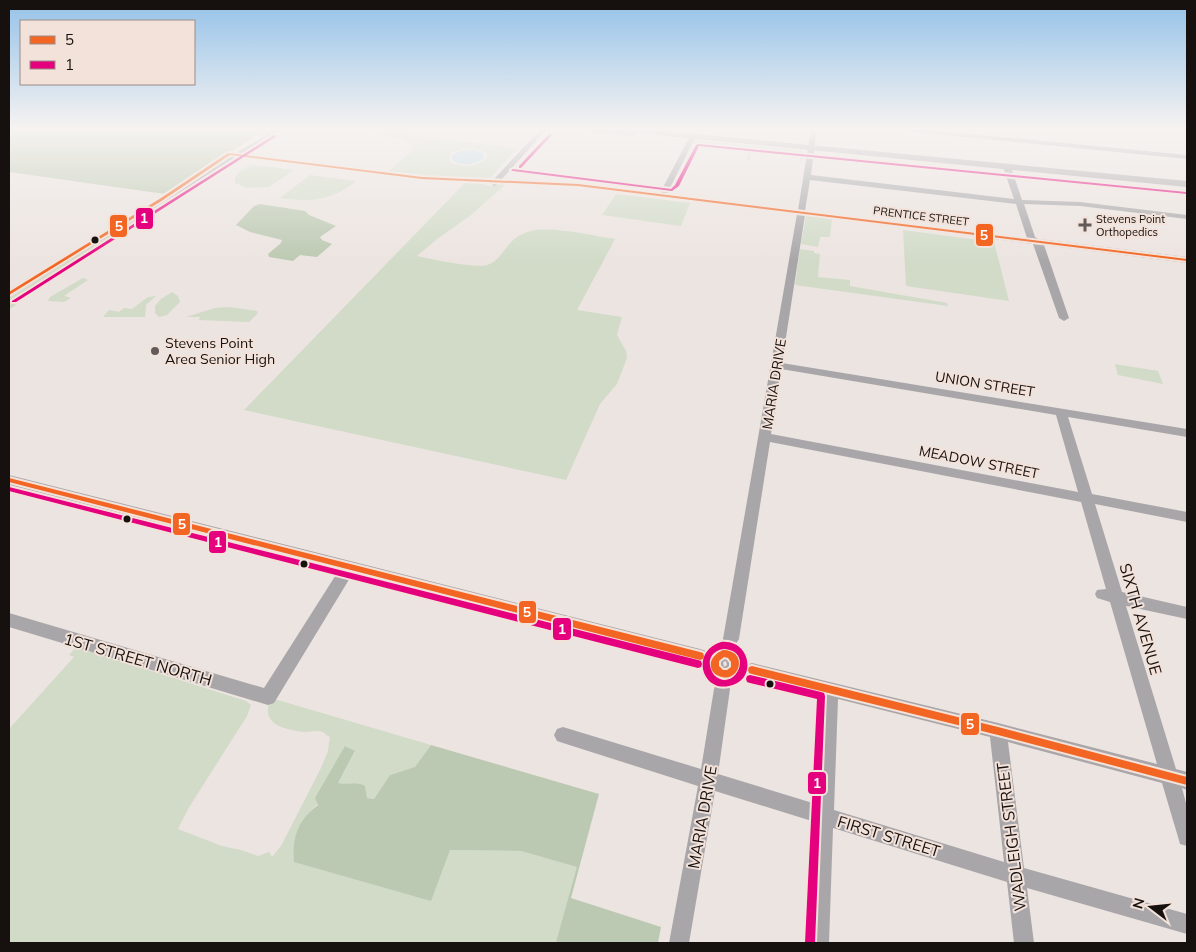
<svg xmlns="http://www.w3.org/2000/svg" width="1196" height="952" font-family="Mulish,sans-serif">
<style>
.green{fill:#d1dbc8;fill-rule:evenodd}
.forest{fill:#bcc9b2}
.water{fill:#bad7ea}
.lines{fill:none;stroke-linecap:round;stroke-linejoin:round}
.minor{fill:#a9a6aa;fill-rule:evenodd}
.major{fill:#aca8aa;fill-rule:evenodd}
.bus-1-casing{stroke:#f2e2da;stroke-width:4}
.bus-2-casing{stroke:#f2e2da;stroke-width:4}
.bus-1{fill:#f26522;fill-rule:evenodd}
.bus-2{fill:#e5007d;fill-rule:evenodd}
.poi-dot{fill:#615a58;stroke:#f2e2da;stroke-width:2}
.bus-dot{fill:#16100e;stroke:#f2e2da;stroke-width:2}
.labels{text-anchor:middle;stroke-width:4;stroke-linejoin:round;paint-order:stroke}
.far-street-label{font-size:11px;fill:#16100e;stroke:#f2e2da}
.far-poi-label{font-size:11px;fill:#16100e;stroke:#f2e2da;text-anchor:start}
.poi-label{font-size:14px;fill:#16100e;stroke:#f2e2da;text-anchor:start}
.street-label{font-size:14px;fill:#16100e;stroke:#f2e2da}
.near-street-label{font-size:16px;fill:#16100e;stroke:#f2e2da}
.line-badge{stroke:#f2e2da;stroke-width:2}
.badge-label{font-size:14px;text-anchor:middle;font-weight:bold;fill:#fff}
</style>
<rect width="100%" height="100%" fill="#ece4e0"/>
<!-- green -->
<path class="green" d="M370,129H413L406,135L518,148L490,178L447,177V174L446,177H439L389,171L412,151L413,146L404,140L361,130ZM474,148L487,153L488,156C480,168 459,168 449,161L450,153L461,149Z
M694,140L799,150L803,151L804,155L802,161L800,162V155L751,149L750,160H746L748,151H744V149L693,144Z
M252,165L294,170L269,187L247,188L235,183C233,173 244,169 252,165Z
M310,175L356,181C332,201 310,202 280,198Z
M465,183L483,184L488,186L506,184L471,215L437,239L417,256C431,259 480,270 490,264C506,256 506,237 531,231C554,226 591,236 615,239L577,310L622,317L617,335L626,351L627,358L617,384L600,404L566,480L244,410Z
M616,194L690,203L681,226L602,215Z
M146,215L153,216L152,219L147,220L16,302L15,306L9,309V298L140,216Z
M806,216L832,218L830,237H820L818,247L801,244Z
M903,230L994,242L1009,301L906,286Z
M800,249L814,251V253L820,254L818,277L850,280V286L947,303L948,306L795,285Z
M83,278L88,280L64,296L71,298L64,302L48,301L50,297Z
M172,292L178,296L180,302L167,315L159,317L155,313V306L161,299Z
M156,296L146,305L145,317H103L109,310L119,312L124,308L132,309L148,297Z
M229,307L257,311L258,313L249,322L199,320L200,317H186L215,308Z
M1115,364L1158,371L1163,384L1118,375Z
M76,647L246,701L251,705L247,716L188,809L178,829L222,846L241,850L258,856L269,852L272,857L281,846L321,768L328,751L330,737C327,736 326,734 323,732C318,730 310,732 304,732C283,729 259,724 271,698L431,745L416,767L390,775L374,799L367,798L365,786C356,781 347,785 338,783L355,752L346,746L318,804L310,811L295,862L384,887L450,850L521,851L578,867L556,942L559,943H9V729L74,657L69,655Z"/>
<!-- forest -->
<path class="forest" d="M9,129H267L165,194L9,172Z
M260,204L305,211L309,215L336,226L320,237L322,240L332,244L317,257L300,255L293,261L269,257L268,254L281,243L282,240L250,232L236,225L254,206Z
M431,745L599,794L571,898L661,927L658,943L556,942L577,867L521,851L450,850L431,901L294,862C292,837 298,820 318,805L315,798L345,746L355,751L338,783C348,785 356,781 365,786L367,798L374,799L390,775L415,767Z"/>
<!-- water -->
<path class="water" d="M466,149L476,150L484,154L483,159C474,165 462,166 452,160V155Z"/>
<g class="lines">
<!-- minor -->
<path class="minor" d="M276,129H283L244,154L422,176L494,179L541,129H547L502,179L578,183L660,193L690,136L693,134L696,136L667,194L798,210L811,129H817L811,175L1014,199L1003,167L1007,165L1011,167L1022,200L1080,202L1187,215V219L1080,206L1024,204L1035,237L1038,239L1187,257V263L1044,245L1069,318L1064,321L1059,318L1033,244L805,215L782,363L1187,429V437L1068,417L1092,494L1187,512V522L1095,504L1122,592L1187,607V619L1126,606L1176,769L1187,772V790L1182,788L1187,807V846L1180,844L1178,837L1162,783L1008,742L1024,868L1187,914V934L1027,888L1034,943H1014L1007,882L833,828L829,943H809L815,822L715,791L689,943H669L698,786L563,743L557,741L554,735L557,729L563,727L701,769L714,689L716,684L722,681L728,684L730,689L718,774L816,804L822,695L746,675L744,670L746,665L752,663L998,723L1157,764L1110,602L1097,598L1095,594L1097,590L1106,589L1081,502L770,442L739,639L736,644L731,646L726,644L723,639L797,214L578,187L498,184L494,186L491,183L422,180L238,157L9,297V290L230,156L227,155V153H236ZM810,180L1016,204L1027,238L805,211ZM781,369L1056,415L1078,492L771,434ZM838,699L990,737L1004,862L834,810Z
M902,129H920L1187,155V159L905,131Z
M9,475L700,649L706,651L708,656L706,661L700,663L353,573L274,703L268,705L9,627V613L264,688L339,570L9,485Z
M722,647C734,646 740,653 743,663L738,676L726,682L713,677L707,665L712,652ZM726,661L727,665L724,667L723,662Z"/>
<!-- major -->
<path class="major" d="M585,129H643L1187,181V187L636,133L632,136L589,132Z"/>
<!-- bus-1 casing -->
<g class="bus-1-casing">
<path id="bus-1" d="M228,153L422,177L578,184L1187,259V261L578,186L422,179L230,155L163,200L9,295V292L161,198Z
M9,478L700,652L703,653L704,656L703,659L700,660L9,482Z
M723,650C749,650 740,685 719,676C716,675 715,674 713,672C707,662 714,654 723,650ZM724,657L728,658L731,662V667L727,670H723L719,666V661Z
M752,666L998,727L1187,777V785L998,735L752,674L749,673L748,670L749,667Z"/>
</g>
<!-- bus-2 casing -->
<g class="bus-2-casing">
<path id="bus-2" d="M549,134L552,135L521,168H519V166Z
M274,135L277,136L16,302H12V301Z
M698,144L1186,192H1187V194L699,146L679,186L672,191L513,171L511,170L513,169L671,189L675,185L696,145Z
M9,487L698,660L701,661L702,664L701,667L698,668L9,491Z
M721,642C751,639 758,681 729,686C702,692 690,652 721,642ZM725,649C755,652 734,694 714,675C711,671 709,665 710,660C712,653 718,649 725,649Z
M750,675L821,692L824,693L825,696L815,943H805L817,699L750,683L747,682L746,679L747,676Z"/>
</g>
<!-- bus-1 -->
<use href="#bus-1" class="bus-1"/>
<!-- bus-2 -->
<use href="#bus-2" class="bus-2"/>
</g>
<!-- sky -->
<linearGradient id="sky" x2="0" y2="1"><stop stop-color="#95c2e9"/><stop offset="0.49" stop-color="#f6f3f1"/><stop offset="1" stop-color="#f6f3f1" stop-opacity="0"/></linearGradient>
<rect width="1196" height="262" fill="url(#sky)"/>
<!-- markers -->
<g class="poi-dot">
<path d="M1082.5 217.5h5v5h5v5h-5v5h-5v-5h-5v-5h5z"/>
<circle cx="155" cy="351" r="5"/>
</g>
<g class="bus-dot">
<circle cx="95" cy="240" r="4.5"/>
<circle cx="127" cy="519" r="4.5"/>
<circle cx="304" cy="564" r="4.5"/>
<circle cx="770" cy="684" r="4.5"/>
</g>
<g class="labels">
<!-- far-street labels -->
<g class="far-street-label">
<text transform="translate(921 216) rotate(7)" y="4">PRENTICE STREET</text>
</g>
<!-- far-poi labels -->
<g class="far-poi-label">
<text x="1096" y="223">Stevens Point<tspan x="1096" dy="13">Orthopedics</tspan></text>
</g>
<!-- poi labels -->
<g class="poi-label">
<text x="165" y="348">Stevens Point<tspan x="165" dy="16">Area Senior High</tspan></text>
</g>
<!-- street labels -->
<g class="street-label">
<text transform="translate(774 384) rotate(-81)" y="5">MARIA DRIVE</text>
<text transform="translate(985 384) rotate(9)" y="5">UNION STREET</text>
<text transform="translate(979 462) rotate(11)" y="5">MEADOW STREET</text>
</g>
<!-- near-street labels -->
<g class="near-street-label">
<text transform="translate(1141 619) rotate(74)" y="6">SIXTH AVENUE</text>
<text transform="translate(138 659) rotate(16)" y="6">1ST STREET NORTH</text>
<text transform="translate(702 817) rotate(-80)" y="6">MARIA DRIVE</text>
<text transform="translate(889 836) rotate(17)" y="6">FIRST STREET</text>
<text transform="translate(1011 837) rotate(-97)" y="6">WADLEIGH STREET</text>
</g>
</g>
<g class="line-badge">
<rect x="135" y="207" width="19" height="23" rx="5" fill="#e5007d"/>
<rect x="109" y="214" width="19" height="24" rx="5" fill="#f26522"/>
<rect x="975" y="223" width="19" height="24" rx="5" fill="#f26522"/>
<rect x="172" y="512" width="19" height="24" rx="5" fill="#f26522"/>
<rect x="208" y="530" width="19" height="24" rx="5" fill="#e5007d"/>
<rect x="518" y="600" width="19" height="24" rx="5" fill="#f26522"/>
<rect x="552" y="617" width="20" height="24" rx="5" fill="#e5007d"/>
<rect x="960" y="712" width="20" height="24" rx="5" fill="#f26522"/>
<rect x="807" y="771" width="20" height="24" rx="5" fill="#e5007d"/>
</g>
<g class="badge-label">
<text x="144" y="223">1</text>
<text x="119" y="231">5</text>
<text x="984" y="240">5</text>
<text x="182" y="529">5</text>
<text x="218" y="547">1</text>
<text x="527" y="617">5</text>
<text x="562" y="634">1</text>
<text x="970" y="729">5</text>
<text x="817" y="788">1</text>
</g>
<!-- border -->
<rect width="1196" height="952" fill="none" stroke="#16100e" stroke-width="20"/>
<!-- legend -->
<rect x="20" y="20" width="175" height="65" fill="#f2e2da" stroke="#9a8e88"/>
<rect x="30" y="36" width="25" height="8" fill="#f26522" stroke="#9a8e88"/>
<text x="65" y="45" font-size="15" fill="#16100e">5</text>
<rect x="30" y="61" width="25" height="8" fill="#e5007d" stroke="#9a8e88"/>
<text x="65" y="70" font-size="15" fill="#16100e">1</text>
<!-- north arrow -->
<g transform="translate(1151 907) rotate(286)" stroke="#f2e2da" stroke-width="4" paint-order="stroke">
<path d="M0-4L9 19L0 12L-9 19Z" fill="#16100e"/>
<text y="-8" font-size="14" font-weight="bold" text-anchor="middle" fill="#16100e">N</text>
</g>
</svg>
